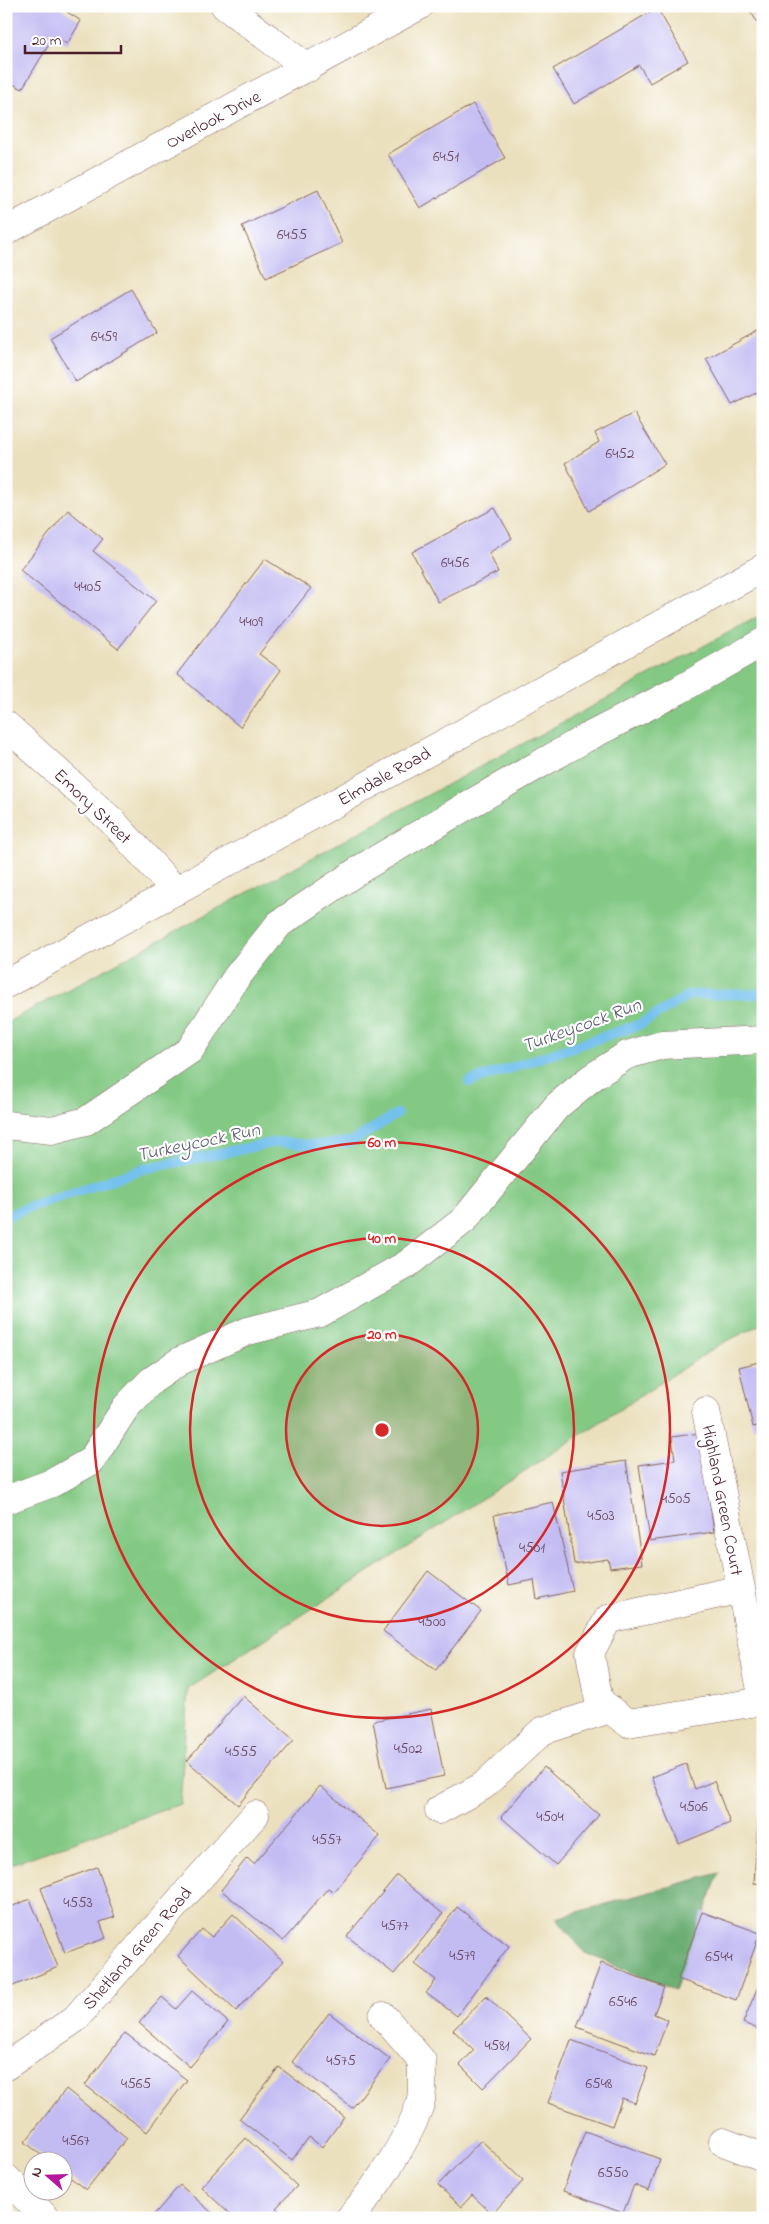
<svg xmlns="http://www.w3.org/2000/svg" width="769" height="2224" font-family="'Indie Flower',sans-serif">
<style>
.green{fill:#83c984;stroke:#667458}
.forest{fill:#6aad72;stroke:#5a664e}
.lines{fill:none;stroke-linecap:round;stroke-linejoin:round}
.stream{stroke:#74c1ee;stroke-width:10}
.building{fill:#c3bcf3}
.minor-casing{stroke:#82635e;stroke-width:29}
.minor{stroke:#fff;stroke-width:28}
.ring{fill:none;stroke:#d62828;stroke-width:2.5}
.labels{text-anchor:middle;stroke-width:4.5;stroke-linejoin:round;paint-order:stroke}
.number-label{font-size:15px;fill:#68465d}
.street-label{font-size:18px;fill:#4a1f2b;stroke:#fff}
.water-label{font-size:19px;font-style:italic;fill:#59586f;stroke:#fff}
.centre{fill:#d62828;stroke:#fff;stroke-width:2.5}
.ring-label{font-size:15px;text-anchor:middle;font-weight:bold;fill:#d62828;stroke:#fff;stroke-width:4.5;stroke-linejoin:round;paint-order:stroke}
</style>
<rect width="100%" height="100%" fill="#fff"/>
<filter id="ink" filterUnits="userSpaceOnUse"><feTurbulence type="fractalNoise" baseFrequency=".02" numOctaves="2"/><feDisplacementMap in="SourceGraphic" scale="10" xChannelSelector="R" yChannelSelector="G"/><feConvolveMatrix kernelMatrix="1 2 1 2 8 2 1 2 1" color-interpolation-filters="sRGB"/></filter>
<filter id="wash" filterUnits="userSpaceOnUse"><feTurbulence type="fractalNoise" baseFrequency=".0096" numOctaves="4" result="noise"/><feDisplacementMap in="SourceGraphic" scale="20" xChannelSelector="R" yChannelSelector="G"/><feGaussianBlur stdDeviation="1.12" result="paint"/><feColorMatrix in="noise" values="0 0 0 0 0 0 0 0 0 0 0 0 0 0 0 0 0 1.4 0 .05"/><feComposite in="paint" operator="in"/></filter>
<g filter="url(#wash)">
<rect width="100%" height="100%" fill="#ebe0bd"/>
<!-- green -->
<path class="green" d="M763,614V1323L719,1345L188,1689L180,1804L6,1866V1023Z"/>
<!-- forest -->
<path class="forest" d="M719,1873L675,1990L585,1953L556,1918Z"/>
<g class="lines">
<!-- stream -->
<path class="stream" d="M469,1082L641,1024L689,995L763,994
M6,1217L23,1209L143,1169L277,1142L315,1145L351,1142L397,1114"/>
</g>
<g id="blocks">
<!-- building -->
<path class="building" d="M6,6H58L81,21L67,44L54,36L22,89L6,80Z
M747,6H763V31Z
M657,8L688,61L650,83L639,65L574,104L553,69Z
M473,104L505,158L420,208L388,154Z
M318,190L342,243L266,278L242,226Z
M131,289L157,333L76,382L50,338Z
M763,328V397L760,391L732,405L706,359Z
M634,413L665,464L589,511L565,463L599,442L595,433Z
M495,508L512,538L489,553L498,572L438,602L412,552Z
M68,510L103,539L93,551L156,601L118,649L20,570Z
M265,559L311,588L259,654L281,670L240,727L177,674Z
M763,1361V1425L753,1427L739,1367Z
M700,1433L714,1532L650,1541L639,1465L675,1460L672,1437Z
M626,1461L642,1564L610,1568L608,1559L574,1564L560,1471Z
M553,1502L573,1591L537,1599L534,1580L509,1585L494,1515Z
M428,1571L481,1611L436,1670L383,1631Z
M243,1696L294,1740L238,1805L187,1761Z
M431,1709L444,1776L386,1788L373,1721Z
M686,1764L695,1789L714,1781L730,1823L679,1844L652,1777Z
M544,1767L599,1815L556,1865L501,1817Z
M320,1786L380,1836L334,1892L328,1888L283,1941L221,1890L247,1858L254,1864Z
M758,1819H763V1884L754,1883Z
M97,1867L115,1917L100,1922L106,1938L65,1953L41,1888Z
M397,1875L443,1914L394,1974L347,1936Z
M30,1899L58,1967L6,1989V1909Z
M457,1907L509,1946L457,2016L426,1993L436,1980L415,1964Z
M702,1912L760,1933L736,2000L678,1979Z
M233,1914L283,1961L236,2011L178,1956L202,1929L212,1937Z
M601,1963L664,1987L654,2014L668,2020L654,2056L577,2027Z
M763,1974V2031L743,2023Z
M192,1991L228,2022L190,2067L139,2023L162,1997L176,2009Z
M486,1996L531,2039L483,2088L460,2065L474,2050L453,2030Z
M329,2013L390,2059L352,2108L292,2062Z
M125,2033L187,2080L147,2132L85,2085Z
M571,2040L648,2068L635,2103L622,2098L612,2126L548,2103Z
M279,2067L344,2117L322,2147L309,2137L292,2160L239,2119Z
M66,2089L127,2138L86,2190L62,2171V2162H50L25,2142Z
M585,2131L660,2159L649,2191L634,2185L623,2213L563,2191Z
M246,2138L297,2186L276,2208L286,2217L285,2218H234L201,2187Z
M481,2140L523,2181L492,2214L472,2195L461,2207L438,2185Z
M180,2185L218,2218H151Z"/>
</g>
</g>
<g filter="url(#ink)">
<use href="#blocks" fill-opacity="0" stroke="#82635e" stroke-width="1"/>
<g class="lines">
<!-- minor casing -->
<g class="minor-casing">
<path id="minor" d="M225,6L308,68
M6,231L419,6
M6,725L112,821L176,891
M6,984L763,568
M6,1125L52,1130L86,1121L190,1050L236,978L279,924L362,868L463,808L584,739L679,690L763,642
M706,1411L763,1700
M6,1500L52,1483L91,1461L126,1407L151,1381L180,1361L248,1331L320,1313L406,1265L464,1220L557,1106L591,1078L627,1055L662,1045L763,1040
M741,1589L608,1619L590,1653L599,1701L628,1723L763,1701
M439,1810L483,1786L542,1731L610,1709
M6,2066L75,2019L255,1815
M723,2142L763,2157
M6,2178L46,2218
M350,2218C375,2189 406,2144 419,2107C424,2095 421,2075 422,2061L383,2016"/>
</g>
<!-- minor -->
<use href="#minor" class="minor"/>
</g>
</g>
<!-- distance rings -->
<circle cx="382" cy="1430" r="96" fill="#d62828" fill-opacity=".12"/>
<g class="ring">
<circle cx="382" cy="1430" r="96"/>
<circle cx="382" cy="1430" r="192"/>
<circle cx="382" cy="1430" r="288"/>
</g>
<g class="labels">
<!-- number labels -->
<g class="number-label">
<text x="446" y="161">6451</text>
<text x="292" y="239">6455</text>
<text x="104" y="341">6459</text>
<text x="620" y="458">6452</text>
<text x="455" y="567">6456</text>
<text x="88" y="591">4405</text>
<text x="251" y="626">4409</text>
<text x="676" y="1503">4505</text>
<text x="601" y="1520">4503</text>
<text x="532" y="1552">4501</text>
<text x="432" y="1626">4500</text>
<text x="408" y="1753">4502</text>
<text x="241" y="1756">4555</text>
<text x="694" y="1811">4506</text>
<text x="550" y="1821">4504</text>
<text x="327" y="1844">4557</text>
<text x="78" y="1907">4553</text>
<text x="395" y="1930">4577</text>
<text x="462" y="1960">4579</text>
<text x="719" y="1961">6544</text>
<text x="623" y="2006">6546</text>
<text x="497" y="2050">4581</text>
<text x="341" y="2065">4575</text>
<text x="136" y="2088">4565</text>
<text x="599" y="2088">6548</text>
<text x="76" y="2145">4567</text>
<text x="613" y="2177">6550</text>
</g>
<!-- street labels -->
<g class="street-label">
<text transform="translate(213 119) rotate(-28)" y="6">Overlook Drive</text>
<text transform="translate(384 776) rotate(-29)" y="6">Elmdale Road</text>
<text transform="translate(93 806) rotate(44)" y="6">Emory Street</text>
<text transform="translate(723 1500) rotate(79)" y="6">Highland Green Court</text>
<text transform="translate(137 1948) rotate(-49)" y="6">Shetland Green Road</text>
</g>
<!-- water labels -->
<g class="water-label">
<text transform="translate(581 1024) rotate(-20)" y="7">Turkeycock Run</text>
<text transform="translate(198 1141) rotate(-12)" y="7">Turkeycock Run</text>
</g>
</g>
<circle cx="382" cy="1430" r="8" class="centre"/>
<g class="ring-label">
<text x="382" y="1147">60 m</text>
<text x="382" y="1243">40 m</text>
<text x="382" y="1339">20 m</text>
</g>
<!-- margin -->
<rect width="769" height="2224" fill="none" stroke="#fff" stroke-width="25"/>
<!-- north arrow -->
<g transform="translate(48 2176) rotate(290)"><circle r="24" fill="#ffffff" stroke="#b7a5aa"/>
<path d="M0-4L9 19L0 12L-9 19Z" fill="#b5179e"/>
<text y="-8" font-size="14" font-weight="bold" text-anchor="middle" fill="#4a1f2b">N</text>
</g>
<!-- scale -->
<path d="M25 45v8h96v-8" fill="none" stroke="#4a1f2b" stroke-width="2.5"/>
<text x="32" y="45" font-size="15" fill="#4a1f2b" stroke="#ffffff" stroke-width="4" paint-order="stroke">20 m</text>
</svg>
